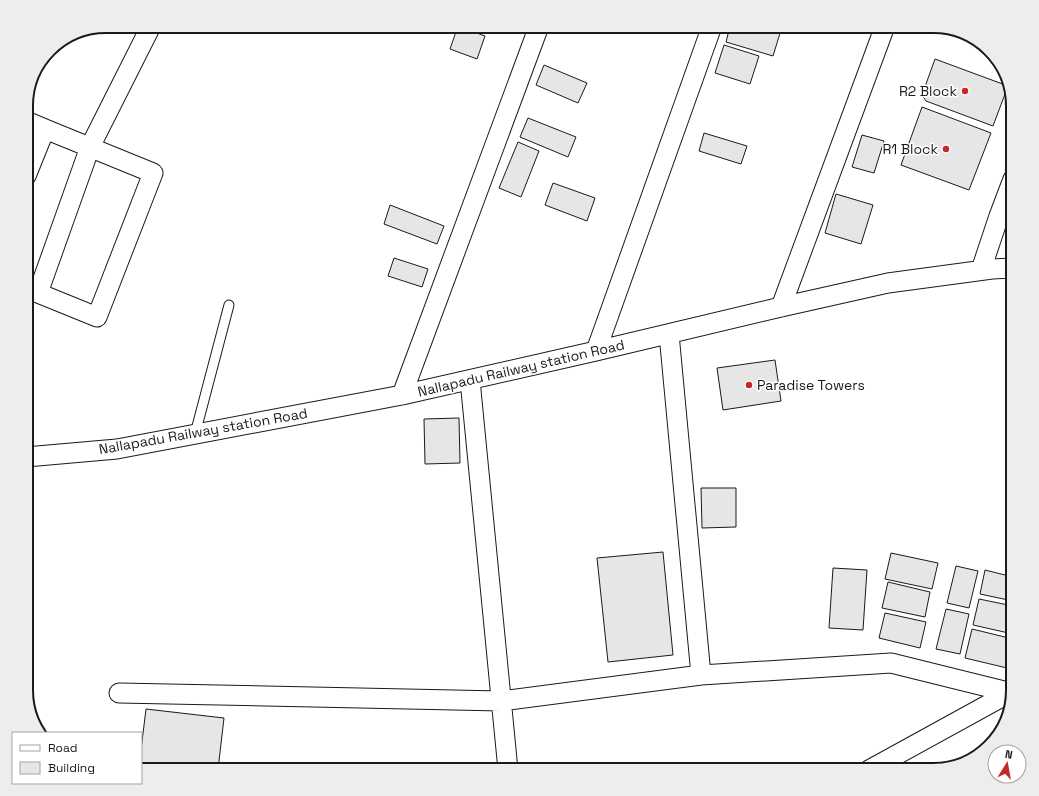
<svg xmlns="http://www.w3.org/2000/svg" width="1039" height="796" font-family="'Space Grotesk',sans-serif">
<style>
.building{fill:#e6e6e6;stroke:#1a1a1a}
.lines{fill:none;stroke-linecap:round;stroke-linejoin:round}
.service-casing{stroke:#1a1a1a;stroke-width:11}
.minor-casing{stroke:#1a1a1a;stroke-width:21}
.service{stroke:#fff;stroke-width:9}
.minor{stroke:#fff;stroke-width:19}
.poi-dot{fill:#c62828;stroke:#fff;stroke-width:1.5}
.labels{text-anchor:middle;stroke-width:3;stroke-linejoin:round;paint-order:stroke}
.poi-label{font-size:14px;fill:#1a1a1a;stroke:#fff;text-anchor:end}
.street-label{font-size:14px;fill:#1a1a1a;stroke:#fff}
.rim{fill:none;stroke:#1a1a1a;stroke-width:2}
</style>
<rect width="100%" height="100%" fill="#fff"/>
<!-- building -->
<path class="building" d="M458,26L485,36L477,59L450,49Z
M730,26H769L781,30L773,56L726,42Z
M724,45L759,56L750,84L715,73Z
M935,59L1008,86L993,126L926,101L922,95Z
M544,65L587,83L578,103L536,85Z
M922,107L991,133L969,190L901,165Z
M528,118L576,137L568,157L520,137Z
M704,133L747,146L741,164L699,151Z
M862,135L884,141L874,173L852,167Z
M518,142L539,151L521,197L499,188Z
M553,183L595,198L587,221L545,205Z
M836,194L873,205L861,244L825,233Z
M390,205L444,226L437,244L384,224Z
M394,258L428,269L422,287L388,276Z
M775,360L781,401L723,410L717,368Z
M459,418L460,463L425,464L424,419Z
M701,488H736V527L702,528Z
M663,552L673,655L608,662L597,558Z
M891,553L938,563L932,589L885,579Z
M956,566L978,571L969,608L947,603Z
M833,568L867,570L863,630L829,628Z
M985,570L1013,577V601L980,594Z
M888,582L930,592L925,617L882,608Z
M979,599L1013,606V634L973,625Z
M946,609L969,614L960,654L936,649Z
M885,613L926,622L920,648L879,638Z
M972,629L1013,639V645L1007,668L965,658Z
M146,709L224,718L218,770H164L141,767V750Z"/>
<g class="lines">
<!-- service casing -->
<g class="service-casing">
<path id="service" d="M195,434L229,305"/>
</g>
<!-- minor casing -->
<g class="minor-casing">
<path id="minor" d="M26,176L45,129L26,121
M981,270L999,216L1013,179
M28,289L97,317L153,173L45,129
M38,293L90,147L151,26
M781,307L885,26
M669,334L701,675
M596,351L712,26
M470,380L508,770
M402,395L539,26
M26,457L117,449L402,395L596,351L781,307L888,283L992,269L1013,268
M119,693L501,701L701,675L891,663L1012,693
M869,770L1011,692"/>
</g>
<!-- service -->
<use href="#service" class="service"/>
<!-- minor -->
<use href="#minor" class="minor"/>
</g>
<!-- markers -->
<g class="poi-dot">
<circle cx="965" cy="91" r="4"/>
<circle cx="946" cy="149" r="4"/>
<circle cx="749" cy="385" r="4"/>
</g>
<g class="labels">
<!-- poi labels -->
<g class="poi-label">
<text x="957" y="96">R2 Block</text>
<text x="938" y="154">R1 Block</text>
<text x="757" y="390" text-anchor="start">Paradise Towers</text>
</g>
<!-- street labels -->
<g class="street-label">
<text transform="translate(521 368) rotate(-13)" y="5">Nallapadu Railway station Road</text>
<text transform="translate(203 431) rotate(-10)" y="5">Nallapadu Railway station Road</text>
</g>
</g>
<!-- crop -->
<path d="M0 0H1039V796H0ZM106 33H933A73 73 0 0 1 1006 106V690A73 73 0 0 1 933 763H106A73 73 0 0 1 33 690V106A73 73 0 0 1 106 33Z" fill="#ededed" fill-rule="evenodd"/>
<path class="rim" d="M106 33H933A73 73 0 0 1 1006 106V690A73 73 0 0 1 933 763H106A73 73 0 0 1 33 690V106A73 73 0 0 1 106 33Z"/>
<!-- legend -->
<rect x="12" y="732" width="130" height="52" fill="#ffffff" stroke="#a3a3a3"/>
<rect x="20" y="745" width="20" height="6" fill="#ffffff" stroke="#a3a3a3"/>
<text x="48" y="752" font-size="12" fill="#1a1a1a">Road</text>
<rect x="20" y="762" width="20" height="12" fill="#e6e6e6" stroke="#a3a3a3"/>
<text x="48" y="772" font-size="12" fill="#1a1a1a">Building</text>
<!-- north arrow -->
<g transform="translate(1007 764) rotate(11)"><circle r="19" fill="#ffffff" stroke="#a3a3a3"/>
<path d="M0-3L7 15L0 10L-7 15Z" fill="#c62828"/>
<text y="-6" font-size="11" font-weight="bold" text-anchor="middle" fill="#1a1a1a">N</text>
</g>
</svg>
